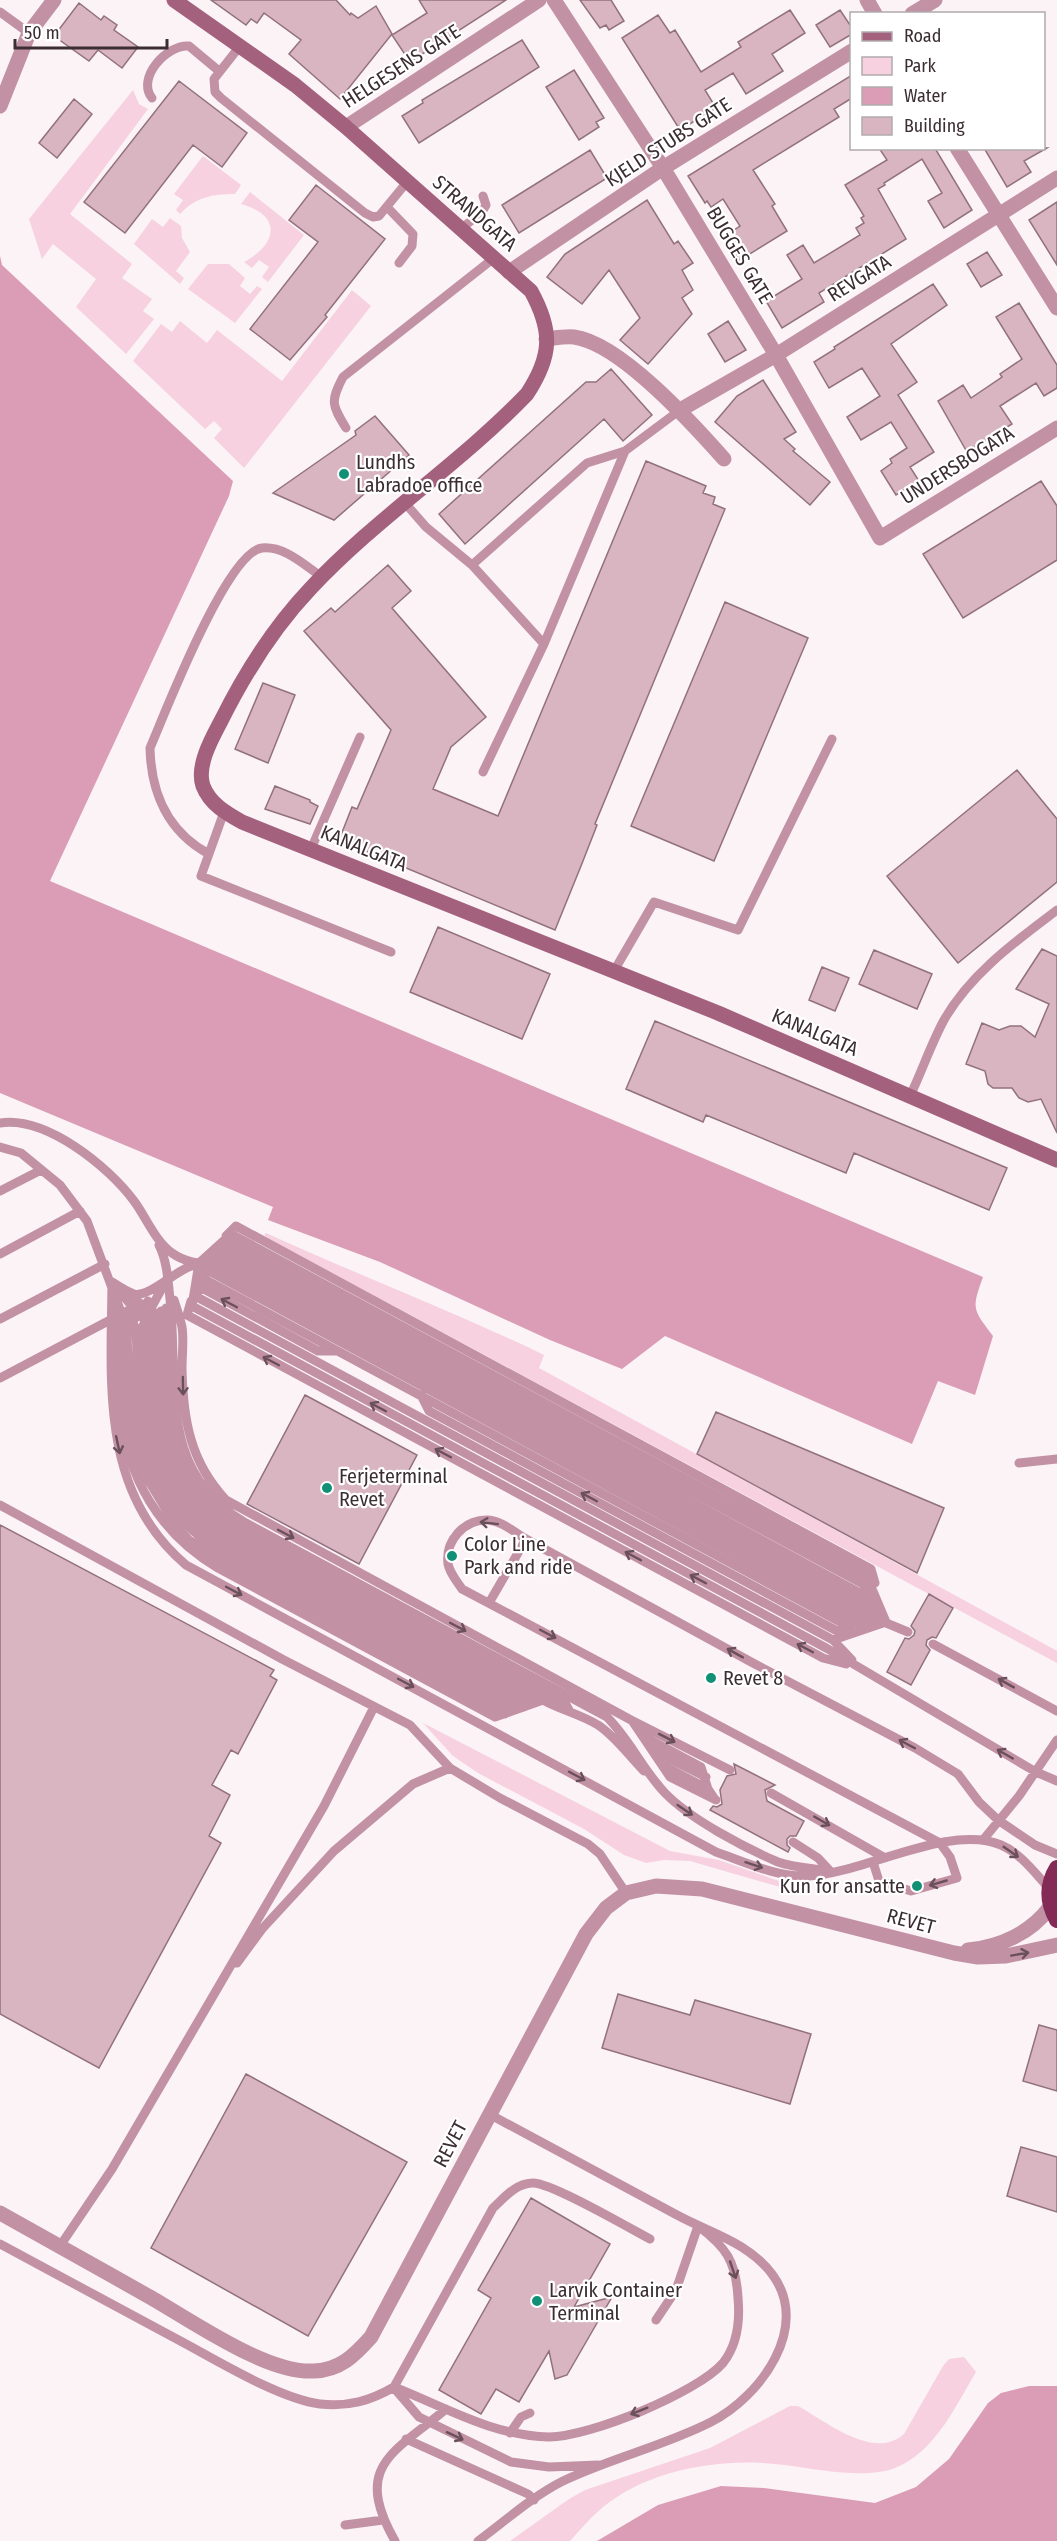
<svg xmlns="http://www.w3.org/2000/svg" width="1057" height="2541" font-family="'Fira Sans Condensed',sans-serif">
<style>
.green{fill:#f7d1df}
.water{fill:#da9db5}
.building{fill:#d9b5c2;stroke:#92717d;stroke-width:1.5}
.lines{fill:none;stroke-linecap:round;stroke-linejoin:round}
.service{stroke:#c292a4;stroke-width:9}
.minor{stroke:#c292a4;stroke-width:15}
.tertiary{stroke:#c292a4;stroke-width:15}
.secondary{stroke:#a4617e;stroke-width:15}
.trunk{stroke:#842a56;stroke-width:16}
.oneway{stroke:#6a505a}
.poi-dot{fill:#119076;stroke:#fff;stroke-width:2}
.labels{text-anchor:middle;stroke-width:4.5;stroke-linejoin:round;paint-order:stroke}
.street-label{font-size:20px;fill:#3b2d32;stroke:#fff}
.poi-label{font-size:20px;fill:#3b2d32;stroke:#fff;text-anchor:start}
</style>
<rect width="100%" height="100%" fill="#fbf3f6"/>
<!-- green -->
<path class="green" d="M133,90L139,104L148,109L70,214L132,264L122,278L152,299L143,311L154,319L126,354L76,307L96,279L53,244L42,259L29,219Z
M203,156L241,185L235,194C212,194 196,197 180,214L176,210L183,200L174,194Z
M250,192L304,235L268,282L262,277L269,267L259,260L252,268L244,262C278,244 282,215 241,204Z
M170,218L181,226L182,238L190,252L176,271L184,278L180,284L134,244L152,219L163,227Z
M208,264H229L245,278L240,286L250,294L257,286L262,289L235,323L188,289Z
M352,290L371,306L244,468L214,438L222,429L214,421L205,429L133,361L161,324L172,332L180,321L207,343L217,330L282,381Z
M266,1233C358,1275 453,1311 544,1355L539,1368L1057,1651V1663L271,1240L264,1235Z
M423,1723L670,1851L719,1860L779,1881L780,1887L690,1861L664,1860L646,1863L624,1855L584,1829L478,1773L453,1756Z
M964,2357L976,2372C955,2407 935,2452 895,2468C868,2479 820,2470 792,2466C730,2456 651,2467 602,2508C590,2518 580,2530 570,2541H510L569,2499L585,2490L710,2448L790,2406H798C827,2422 874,2461 904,2434L943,2366L949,2359Z"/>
<!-- water -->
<path class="water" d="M0,256L2,265L233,481L229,496L50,881L983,1277C971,1310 973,1309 993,1336L975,1395L938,1381L912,1444L665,1336L622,1369L550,1340L380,1262L268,1220L273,1207L0,1093Z
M1029,2386H1057V2541H597L658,2505L721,2486L764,2488L875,2503L916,2487L949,2459L988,2403L1001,2393Z"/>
<!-- building -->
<path class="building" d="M211,0H336L350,15L351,13L358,18L376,6L392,34L340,99L289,54L301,40L264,13L257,23L251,19L246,25Z
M419,0H506L410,62L392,35L427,13Z
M580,0H611L624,21L609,30L606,25L600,28Z
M79,3L101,20L104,16L117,25L114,30L138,47L122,68L98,50L89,61L54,36Z
M790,10L805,33L772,54L783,71L746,94L733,73L705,90L716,108L680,130L622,38L658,15L670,33L675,30L701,72L741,47L738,42Z
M840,10L852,28V34L830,47L816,25Z
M522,40L539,67L419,143L402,116L423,103L422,100Z
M574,70L604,118L596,122L599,127L579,140L546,87Z
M852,75V98L834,109L839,117L753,170L775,204L772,206L787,231L740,260L725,236L740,226L723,199L711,207L707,201L705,203L688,176Z
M179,81L247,133L222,167L193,145L125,233L84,202Z
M74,99L92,114L57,158L39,143Z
M879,148H939L936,150L972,210L944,228L928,201L942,193L922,159L884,183L885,185L878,189L906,239L819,293L824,302L782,328L766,301L802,279L787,255L803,245L814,263L860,235L856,228L864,223L861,218L864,216L845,185L887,160Z
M984,148H1047L1024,161L1031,172L1007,187Z
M590,150L607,178L519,233L502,205Z
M316,185L385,239L325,315L327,317L290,360L250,329L318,242L289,220Z
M647,200L674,244L678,241L693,263L682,270L693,290L682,298L692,314L648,364L620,340L640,318L609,270L582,304L547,277L565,254Z
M1057,202V265L1029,220Z
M987,252L1002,275L981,287L967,264Z
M933,284L947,305L891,344L917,382L898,395L934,452L910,467L919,481L896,495L881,471L892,463L890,459L907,448L891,422L861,440L847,417L880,396L862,368L829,388L814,362L835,349L834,347Z
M1019,303L1057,365V388L1044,396L1036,383L1000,406L1012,424L967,452L938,401L963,385L971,398L1002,377L1000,374L1022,359L996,317Z
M728,321L746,350L725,362L708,334Z
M611,369L652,415L623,441L604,419L465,544L439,514L586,382H596Z
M763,380L796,432L784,439L795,449L793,451L830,482L810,505L715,422L737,396Z
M375,416L409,455L334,520L273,493L356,435L355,431Z
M646,461L706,486L703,493L715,497L713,504L725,509L595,824L597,825L581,866L555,930L339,840L352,807L357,809L391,730L304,631L331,608L335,612L388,565L411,591L392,608L486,717L451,747L433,789L498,816Z
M1041,481L1057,506V560L963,618L923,554Z
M725,602L808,638L714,861L631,826Z
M263,683L295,695L268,763L235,749Z
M1017,770L1057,819V882L958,963L887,876Z
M275,786L310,800V802L318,806L310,824L265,809Z
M438,927L550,974L522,1039L410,992Z
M1042,949L1057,956V1133L1041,1099L1028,1102L1019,1098L1012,1088H993L988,1084L985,1071L966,1064L982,1023L999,1030L1010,1026H1021L1035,1037L1049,1004L1016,989Z
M874,950L932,974L917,1009L859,984Z
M822,967L849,978L835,1011L809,1000Z
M655,1021L1007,1168L989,1210L854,1153L846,1173L706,1115L703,1122L626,1089Z
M305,1395L417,1455L359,1564L247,1504Z
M716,1412L944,1508L917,1573L697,1454Z
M0,1525L274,1670L270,1676L277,1680L238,1754L231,1750L212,1785L230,1795L209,1836L221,1843L99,2068L0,2014Z
M929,1594L953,1608L936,1638L932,1637L927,1640L926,1645L930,1650L911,1685L887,1672L905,1638L909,1639L914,1635L915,1631L911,1626Z
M734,1764L775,1785L765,1790L767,1801L804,1821L796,1836H790L787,1839V1845L790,1848L788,1852L710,1810L713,1806L717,1807L722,1804L720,1790L727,1776L736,1774Z
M618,1994L690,2015L695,2000L811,2034L790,2104L602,2048Z
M1039,2025L1057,2030V2091L1023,2081Z
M246,2074L407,2162L308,2336L151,2248Z
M1021,2147L1057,2157V2212L1007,2196Z
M531,2198L610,2244L574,2307L612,2297L567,2375L555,2379L549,2351L519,2402L496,2389L481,2414L439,2390L491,2298L478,2290Z"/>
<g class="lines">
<!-- service -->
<path class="service" d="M0,12L29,33
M240,46L214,79L215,92L221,98L365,213L373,217L379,216L407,182
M152,98C136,78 167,44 189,46L219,71
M387,207L413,234L412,246L399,263
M462,228L482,212L486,205L483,196
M346,428C332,405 330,402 343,377L494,258
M405,503L426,527L472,565L544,644
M472,565L587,463L625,451
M483,772L544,644L625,451L680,410
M224,812L201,876L391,952
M311,849L360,737
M209,854C168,832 151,793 150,748C165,713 227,552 262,548C285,546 304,565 322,577
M614,971L654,902L738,930L832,739
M910,1096C922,1071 931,1044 944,1020C970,974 1016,941 1057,910
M0,1123C46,1116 108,1166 134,1201C146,1217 155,1241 172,1253C186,1263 198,1263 215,1264L850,1608L908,1632
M0,1147L21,1153L60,1185L87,1221L127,1328L129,1412L135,1446L145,1475L176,1526L189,1540L222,1561L505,1714
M0,1191L41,1170
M226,1236L236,1226L871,1569L875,1583
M227,1242L863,1584L886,1622L833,1640L197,1297L199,1263Z
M159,1245C167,1261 168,1280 170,1299C179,1383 157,1471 244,1522L607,1717C630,1740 643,1770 665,1793C690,1819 745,1848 778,1862C792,1867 809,1868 823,1870
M217,1253L223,1249L858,1592L871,1606
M0,1254L80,1211
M207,1261L219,1257L854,1600L873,1613
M200,1265L206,1280L842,1623L876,1622
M201,1265L211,1272L846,1615L866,1619
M166,1280C159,1295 149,1310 143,1326C139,1337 143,1355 143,1367C144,1431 156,1495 209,1536L524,1707
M201,1280L202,1288L318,1351H335
M112,1282C111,1384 100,1492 186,1565L716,1852C745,1862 778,1878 809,1876C865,1873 949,1823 1001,1845C1020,1853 1034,1872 1048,1887
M112,1282C119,1286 126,1291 134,1294C149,1298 177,1269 194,1265
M121,1293L141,1317
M128,1294L153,1313
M174,1300C177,1309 180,1318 182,1327C184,1340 182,1355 182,1368C183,1419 190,1462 226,1500L631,1720L730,1770
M191,1301L187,1315L823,1658L846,1664
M116,1308C122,1342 119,1376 121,1410C126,1477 160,1534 218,1568L495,1717L543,1700C561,1710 580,1714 598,1725C615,1736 630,1757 644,1771
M166,1308C163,1391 159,1481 241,1528L565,1703L569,1710
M127,1311C129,1316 134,1322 135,1328C139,1344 135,1371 136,1388C137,1460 163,1518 226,1555L514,1710
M161,1311C157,1331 158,1351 158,1371C159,1441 172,1497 237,1535L543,1700
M155,1313C148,1332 150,1352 151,1373C152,1444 168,1504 233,1542L534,1703
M0,1319L105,1264
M129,1326L148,1301
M0,1378L112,1319
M421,1395L429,1411L837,1631L851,1628
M1019,1463L1057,1459
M0,1505L282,1659L410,1725L450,1768L500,1798L588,1844L600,1854L626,1893
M489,1603L526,1539
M886,1622L867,1577L231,1234L199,1263L192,1306L828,1649L1036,1772L1057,1781
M833,1640L852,1660
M933,1644L1057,1711
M633,1722L670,1777L716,1800
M643,1736L701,1767L708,1789L714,1798
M654,1751L706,1777
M664,1766L708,1789
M771,1793L885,1858
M983,1840L1019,1796L1057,1740
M793,1842L818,1858L831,1872
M873,1862L879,1881L911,1891L957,1878L950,1857L940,1843L462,1589C457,1581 450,1574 448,1564C445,1541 464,1519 488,1520C502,1521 514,1532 526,1539L753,1663L915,1748L958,1774L979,1802L998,1820L1035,1845L1057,1854
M237,1963L262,1929L334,1851L413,1784L450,1768
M0,2244C62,2277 124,2311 186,2344C221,2363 281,2399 320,2404C348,2407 370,2401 394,2387L493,2208C505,2197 515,2184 532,2183C549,2181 631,2229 650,2239
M60,2246L112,2169L324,1806L374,1707
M394,2387C445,2407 493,2436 549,2437C589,2437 697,2393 723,2363C738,2344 740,2320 738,2298C736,2261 726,2247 698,2226L676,2290L656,2320
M395,2389L419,2417L511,2462L549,2467L598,2465
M510,2433L521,2417L530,2413
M406,2439L528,2494L534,2500
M345,2525L383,2520
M395,2541C352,2465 394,2453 446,2409
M478,2541C505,2521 533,2496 563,2481C611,2458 664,2446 711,2422C760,2397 812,2327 772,2274C748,2242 710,2233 677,2215C614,2181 552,2148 489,2114"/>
<!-- minor -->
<path class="minor" d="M554,0L663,168L776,355L880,538L1057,428
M867,0L875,14
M912,14L935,0
M0,106L29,33L54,0
M346,127L539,0
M957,148L1057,308
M509,272L663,168L852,51
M546,339C555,338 566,336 574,337C620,343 693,424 724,459
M680,410L776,355L1057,178"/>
<!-- tertiary -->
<path class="tertiary" d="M968,1950C1000,1947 1031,1933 1050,1907
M0,2213C50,2241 99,2268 148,2296C191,2320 266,2374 314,2371C340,2370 354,2356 371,2337L586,1934L606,1908L626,1893L656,1886L702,1889L954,1953L978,1957L1006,1956L1057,1945"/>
<!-- secondary -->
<path class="secondary" d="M174,0L295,85L346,127L531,291C553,331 552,356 527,394C460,464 376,518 310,589C273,628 245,673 221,721C212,738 196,766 203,786C210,804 226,813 242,822L718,1013L1057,1160"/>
<!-- trunk -->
<path class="trunk" d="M1057,1868C1046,1886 1047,1902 1057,1920"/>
</g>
<!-- one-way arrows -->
<defs><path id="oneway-shaft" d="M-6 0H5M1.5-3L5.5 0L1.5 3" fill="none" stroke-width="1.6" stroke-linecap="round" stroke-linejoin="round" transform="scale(1.5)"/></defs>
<g class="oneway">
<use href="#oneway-shaft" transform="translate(229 1303) rotate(-152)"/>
<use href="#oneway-shaft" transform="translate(271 1361) rotate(-152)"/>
<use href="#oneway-shaft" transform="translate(183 1386) rotate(89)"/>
<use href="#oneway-shaft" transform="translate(378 1407) rotate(-152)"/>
<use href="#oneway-shaft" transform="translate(118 1445) rotate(78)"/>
<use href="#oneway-shaft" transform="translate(443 1453) rotate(-152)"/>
<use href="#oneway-shaft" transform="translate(589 1497) rotate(-152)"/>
<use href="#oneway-shaft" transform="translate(489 1523) rotate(-173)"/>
<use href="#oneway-shaft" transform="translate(286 1534) rotate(28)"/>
<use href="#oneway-shaft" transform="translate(633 1556) rotate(-152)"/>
<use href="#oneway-shaft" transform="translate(698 1579) rotate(-152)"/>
<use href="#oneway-shaft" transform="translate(234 1591) rotate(28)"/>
<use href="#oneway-shaft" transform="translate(458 1627) rotate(28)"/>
<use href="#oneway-shaft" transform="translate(548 1634) rotate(28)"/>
<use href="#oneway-shaft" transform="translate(805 1648) rotate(-152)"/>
<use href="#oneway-shaft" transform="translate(735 1653) rotate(-151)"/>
<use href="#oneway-shaft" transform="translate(406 1683) rotate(28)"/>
<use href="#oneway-shaft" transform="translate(1006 1683) rotate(-151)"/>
<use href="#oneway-shaft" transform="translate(667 1738) rotate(27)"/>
<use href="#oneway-shaft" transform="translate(907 1744) rotate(-152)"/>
<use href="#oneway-shaft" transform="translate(1005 1754) rotate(-150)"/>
<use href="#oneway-shaft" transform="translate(577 1776) rotate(28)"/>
<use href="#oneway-shaft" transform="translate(685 1810) rotate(34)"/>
<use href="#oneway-shaft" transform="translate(822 1821) rotate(30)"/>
<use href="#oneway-shaft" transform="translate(1011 1852) rotate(35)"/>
<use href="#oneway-shaft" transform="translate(754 1865) rotate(18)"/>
<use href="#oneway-shaft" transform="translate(938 1883) rotate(164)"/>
<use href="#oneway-shaft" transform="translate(1020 1954) rotate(-10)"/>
<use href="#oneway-shaft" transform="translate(733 2270) rotate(71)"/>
<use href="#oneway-shaft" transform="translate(639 2411) rotate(158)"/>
<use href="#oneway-shaft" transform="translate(455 2436) rotate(25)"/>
</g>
<!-- markers -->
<g class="poi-dot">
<circle cx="344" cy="474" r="6"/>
<circle cx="327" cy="1488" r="6"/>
<circle cx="452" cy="1556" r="6"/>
<circle cx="711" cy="1678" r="6"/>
<circle cx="917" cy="1886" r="6"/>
<circle cx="537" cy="2301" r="6"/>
</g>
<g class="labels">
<!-- street labels -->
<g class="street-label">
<text transform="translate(401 66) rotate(-33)" y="7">HELGESENS GATE</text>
<text transform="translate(668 142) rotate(-33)" y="7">KJELD STUBS GATE</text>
<text transform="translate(475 213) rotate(41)" y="7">STRANDGATA</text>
<text transform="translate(740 255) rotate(59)" y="7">BUGGES GATE</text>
<text transform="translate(859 278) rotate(-32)" y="7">REVGATA</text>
<text transform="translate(957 465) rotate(-32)" y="7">UNDERSBOGATA</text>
<text transform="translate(364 848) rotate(22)" y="7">KANALGATA</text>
<text transform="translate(815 1032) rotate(23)" y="7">KANALGATA</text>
<text transform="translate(911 1921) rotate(15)" y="7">REVET</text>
<text transform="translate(450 2144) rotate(-62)" y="7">REVET</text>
</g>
<!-- poi labels -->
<g class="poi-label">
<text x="356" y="469">Lundhs<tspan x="356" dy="23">Labradoe office</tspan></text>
<text x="339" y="1483">Ferjeterminal<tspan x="339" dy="23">Revet</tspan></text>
<text x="464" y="1551">Color Line<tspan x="464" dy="23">Park and ride</tspan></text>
<text x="723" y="1685">Revet 8</text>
<text x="905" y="1893" text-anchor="end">Kun for ansatte</text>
<text x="549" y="2297">Larvik Container<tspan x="549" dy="23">Terminal</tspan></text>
</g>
</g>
<!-- legend -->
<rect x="850" y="12" width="195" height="138" fill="#ffffff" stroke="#b1abad" stroke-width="1.5"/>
<rect x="862" y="32" width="30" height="9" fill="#a4617e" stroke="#b1abad" stroke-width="1.5"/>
<text x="904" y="42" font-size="18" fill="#3b2d32">Road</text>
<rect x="862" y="57" width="30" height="18" fill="#f7d1df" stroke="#b1abad" stroke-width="1.5"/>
<text x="904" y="72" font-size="18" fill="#3b2d32">Park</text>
<rect x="862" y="87" width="30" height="18" fill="#da9db5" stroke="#b1abad" stroke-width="1.5"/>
<text x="904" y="102" font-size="18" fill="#3b2d32">Water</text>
<rect x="862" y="117" width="30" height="18" fill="#d9b5c2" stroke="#b1abad" stroke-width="1.5"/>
<text x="904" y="132" font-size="18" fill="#3b2d32">Building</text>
<!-- scale -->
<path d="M15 39v9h152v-9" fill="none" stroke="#3b2d32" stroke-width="3"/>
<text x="24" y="39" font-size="18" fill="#3b2d32" stroke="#ffffff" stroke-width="4.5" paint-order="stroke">50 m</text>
</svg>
